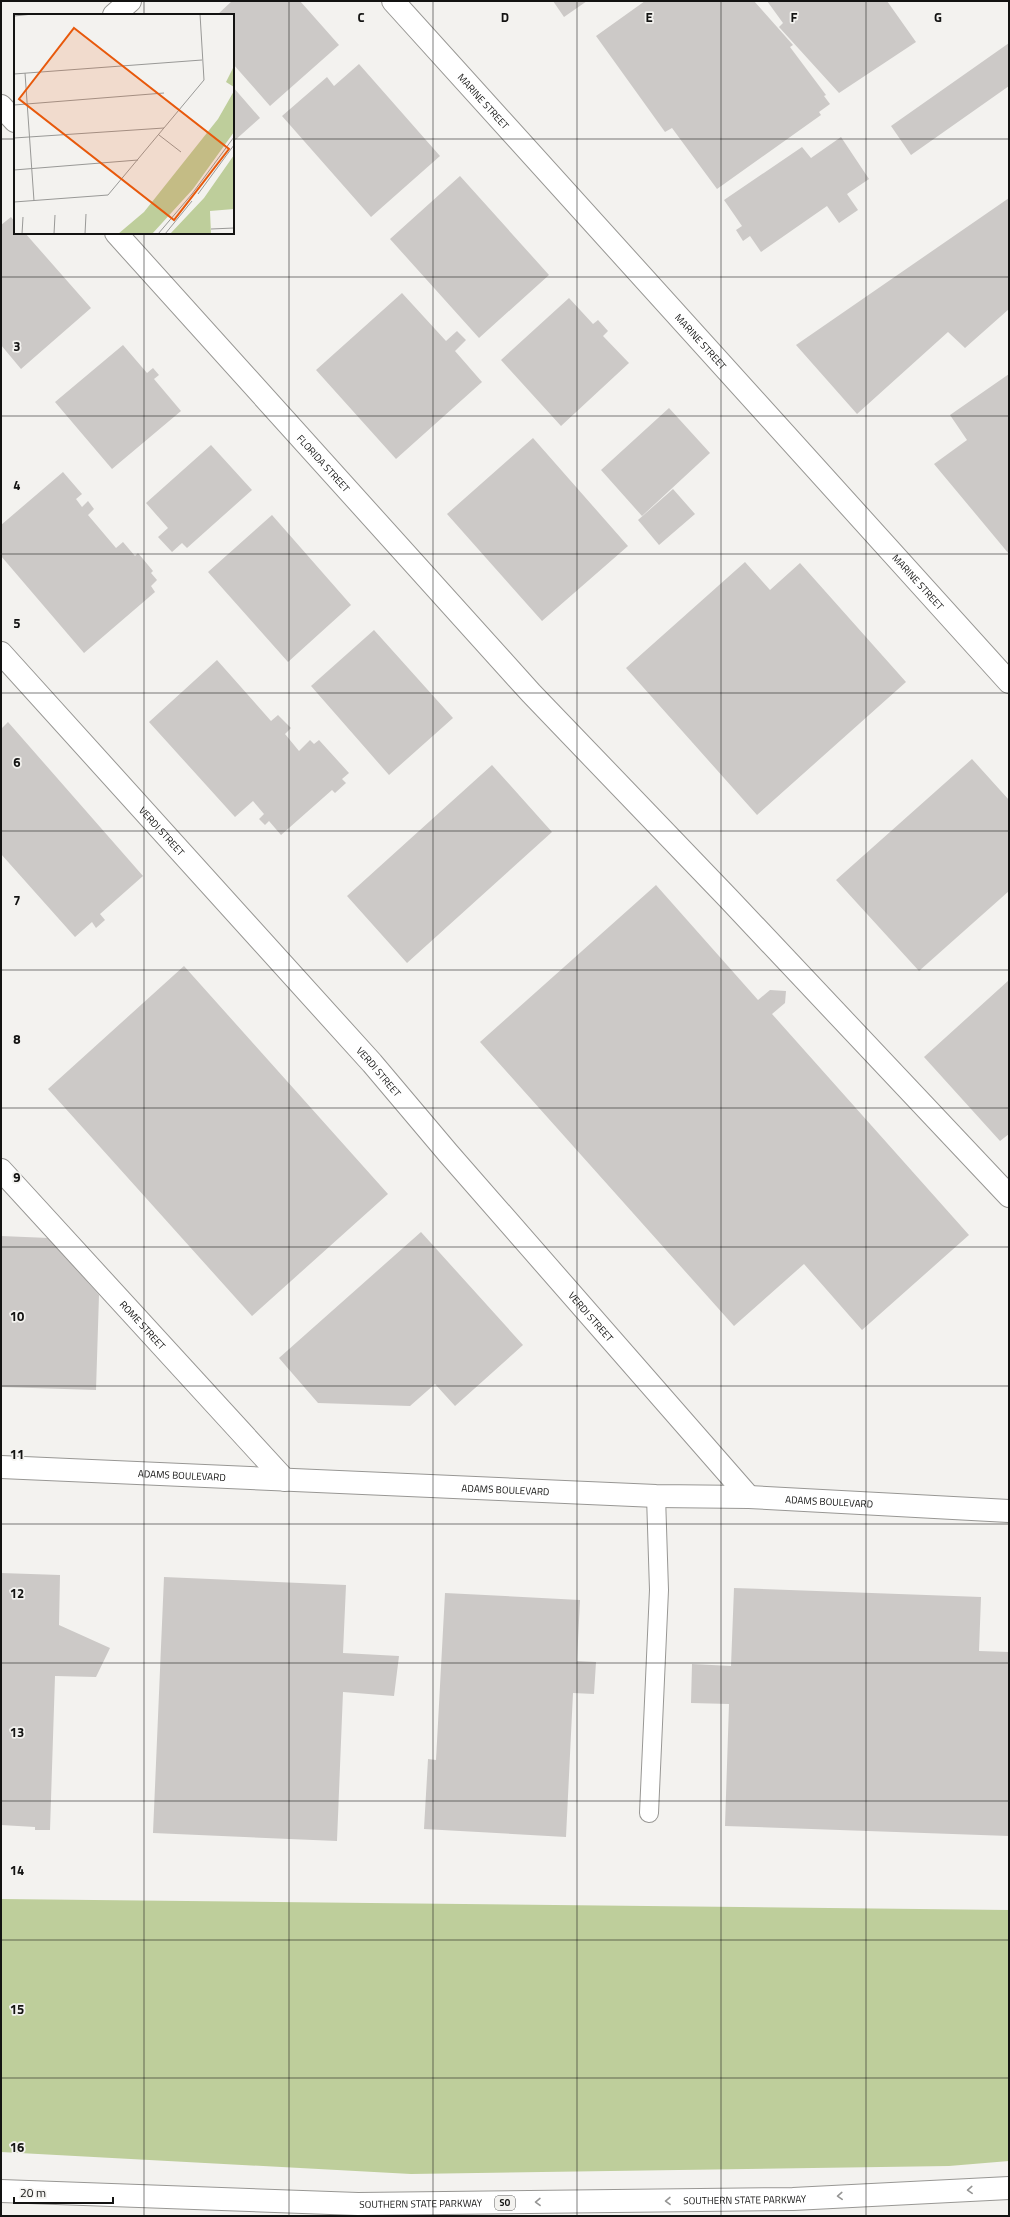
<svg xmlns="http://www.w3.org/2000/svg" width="1010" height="2217" font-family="'Titillium Web',sans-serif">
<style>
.green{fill:#bece9b}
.building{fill:#ccc9c7}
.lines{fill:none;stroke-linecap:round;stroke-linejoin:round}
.lane-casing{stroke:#989794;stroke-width:20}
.street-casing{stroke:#989794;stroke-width:24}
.highway-casing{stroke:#989794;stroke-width:24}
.lane{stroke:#fff;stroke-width:18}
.street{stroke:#fff;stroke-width:22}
.highway{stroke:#fff;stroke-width:22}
.oneway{stroke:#959594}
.grid{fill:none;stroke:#131312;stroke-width:1;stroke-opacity:0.55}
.labels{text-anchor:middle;stroke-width:3.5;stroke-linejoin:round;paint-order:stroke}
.shield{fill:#f3f2ef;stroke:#565654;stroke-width:1}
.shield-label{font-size:9px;font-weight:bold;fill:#131312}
.street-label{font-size:10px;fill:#131312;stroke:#f3f2ef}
.inset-road{fill:none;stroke:#999997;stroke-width:1}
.view{fill:#e8590c;fill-opacity:0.15;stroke:#e8590c;stroke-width:2}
.inset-edge{fill:none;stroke:#131312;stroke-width:2}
.grid-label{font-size:13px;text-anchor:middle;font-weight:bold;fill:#131312;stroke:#f3f2ef;stroke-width:3.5;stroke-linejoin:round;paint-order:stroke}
</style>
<rect width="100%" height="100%" fill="#f3f2ef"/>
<!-- green -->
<path class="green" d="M1,1899L1009,1910V2161L949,2166L411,2174L1,2152Z"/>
<!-- building -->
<path class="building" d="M232,1H300L339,45L270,106L233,64V15H217Z
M553,1H587L564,17Z
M645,1H754L793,45L790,47L826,95L824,96L830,104L819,112L821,115L717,189L672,128L665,132L596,36Z
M767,1H887L916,42L839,93L779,27L783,23Z
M1009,43V86L911,155L891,126Z
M359,64L440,156L371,217L282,116L327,77L334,86Z
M233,87L260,118L233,142Z
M841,137L869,179L847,194L858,210L839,223L827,206L761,252L750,236L743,241L736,230L742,226L724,200L802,147L811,158Z
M460,176L549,275L479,338L390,239Z
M1009,198V309L965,348L948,332L857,414L796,345Z
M11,217L15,222V233H25L91,308L21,369L1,345V225Z
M402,293L446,341L457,331L466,340L455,351L482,382L396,459L316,370Z
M569,298L593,324L598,320L608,331L603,336L629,363L561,426L501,360Z
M123,345L147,373L153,368L159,375L154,379L181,411L112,469L55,402Z
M1009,374V554L934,464L967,440L950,415Z
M669,408L710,453L642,516L601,470Z
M533,438L628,546L542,621L447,514Z
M211,445L252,490L187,548L182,543L172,552L158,537L168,528L146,503Z
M63,472L82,494L76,499L82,507L88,501L94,509L88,515L116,548L123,542L135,556L138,553L153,571L151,573L157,580L151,586L155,592L84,653L1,556V525Z
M673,489L695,514L659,545L638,520Z
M272,515L351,605L288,662L208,572Z
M745,562L770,590L800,563L906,682L757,815L626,668Z
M374,630L453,718L389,775L311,686Z
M217,660L271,721L278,715L291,728L285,734L299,751L310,740L314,744L319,740L349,773L342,779L346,783L335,793L332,790L281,835L269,821L265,825L259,819L264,814L253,801L235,817L149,722Z
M8,722L143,876L100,914L105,920L96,928L92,922L75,937L1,854V729Z
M972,759L1009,800V891L919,971L836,880Z
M492,765L552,832L407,963L347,896Z
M656,885L758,1000L770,990L786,991L785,1003L772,1014L969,1235L862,1330L804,1264L734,1326L480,1042Z
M184,966L388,1194L252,1316L48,1089Z
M1009,980V1134L1000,1141L924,1057Z
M421,1232L523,1345L455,1406L435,1384L410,1406L318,1403L279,1358Z
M1,1236L49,1238L99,1295L96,1390L1,1387Z
M1,1573L60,1575L59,1625L110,1648L96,1677L55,1676L50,1830H35V1827L1,1825Z
M164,1577L346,1585L343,1653L399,1656L394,1696L343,1692L337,1841L153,1833Z
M734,1588L981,1597L979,1651L1009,1652V1836L725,1826L729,1704L691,1703L692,1664L731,1666Z
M445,1593L580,1600L577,1661L596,1662L594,1694L573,1693L566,1837L424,1829L428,1759L436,1760Z"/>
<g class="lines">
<!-- lane casing -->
<g class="lane-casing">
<path id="lane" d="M649,1813L659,1590L656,1496"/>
</g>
<!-- street casing -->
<g class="street-casing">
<g id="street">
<path id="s1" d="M393,1L1009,682"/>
<path d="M114,15L130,1"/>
<path d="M1,106L15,121"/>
<path id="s2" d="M116,233L531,693L728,898L1009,1196"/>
<path id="s3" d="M1,653L372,1063L448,1153L749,1497"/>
<path id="s4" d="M1,1170L285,1480"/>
<path id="s5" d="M1,1467L656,1496L749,1497L1009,1511"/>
</g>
</g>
<!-- highway casing -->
<g class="highway-casing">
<g id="highway">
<path id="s6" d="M1,2191L358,2204L793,2199L1009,2188"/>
</g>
</g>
<!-- lane -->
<use href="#lane" class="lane"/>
<!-- street -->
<use href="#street" class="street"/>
<!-- highway -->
<use href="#highway" class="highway"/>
</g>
<!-- one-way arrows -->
<defs><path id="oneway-chevron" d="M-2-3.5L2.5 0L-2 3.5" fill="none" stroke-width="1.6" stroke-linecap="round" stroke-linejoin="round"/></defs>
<g class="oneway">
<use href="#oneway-chevron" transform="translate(970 2190) rotate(177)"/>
<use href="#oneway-chevron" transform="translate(840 2196) rotate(177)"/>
<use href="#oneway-chevron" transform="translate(668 2201) rotate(179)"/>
<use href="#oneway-chevron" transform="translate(538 2202) rotate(179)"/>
</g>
<!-- grid -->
<path class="grid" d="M144,1V15M289,1V2216M433,1V2216M577,1V2216M721,1V2216M866,1V2216M1,139H15M233,139H1009M144,233V2216M1,277H1009M1,416H1009M1,554H1009M1,693H1009M1,831H1009M1,970H1009M1,1108H1009M1,1247H1009M1,1386H1009M1,1524H1009M1,1663H1009M1,1801H1009M1,1940H1009M1,2078H1009"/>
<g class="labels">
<!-- shield labels -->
<rect class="shield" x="495" y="2196" width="20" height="14" rx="3"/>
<g class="shield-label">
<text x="505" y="2206">SO</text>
</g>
<!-- street labels -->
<g class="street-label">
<text dy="4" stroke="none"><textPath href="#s1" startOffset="135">MARINE STREET</textPath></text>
<text dy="4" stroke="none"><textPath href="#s1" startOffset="459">MARINE STREET</textPath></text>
<text dy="4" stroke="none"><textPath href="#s2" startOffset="310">FLORIDA STREET</textPath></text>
<text dy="4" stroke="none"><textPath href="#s1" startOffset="783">MARINE STREET</textPath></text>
<text dy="4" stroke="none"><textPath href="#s3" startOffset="240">VERDI STREET</textPath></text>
<text dy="4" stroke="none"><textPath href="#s3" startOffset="564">VERDI STREET</textPath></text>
<text dy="4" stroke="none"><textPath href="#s3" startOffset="888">VERDI STREET</textPath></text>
<text dy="4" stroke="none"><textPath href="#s4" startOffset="210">ROME STREET</textPath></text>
<text dy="4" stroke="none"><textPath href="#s5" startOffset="181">ADAMS BOULEVARD</textPath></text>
<text dy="4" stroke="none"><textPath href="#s5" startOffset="505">ADAMS BOULEVARD</textPath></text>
<text dy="4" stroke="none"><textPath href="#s5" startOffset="829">ADAMS BOULEVARD</textPath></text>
<text dy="4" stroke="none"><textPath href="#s6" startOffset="744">SOUTHERN STATE PARKWAY</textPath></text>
<text dy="4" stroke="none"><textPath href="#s6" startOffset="420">SOUTHERN STATE PARKWAY</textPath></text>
</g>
</g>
<!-- overview -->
<g transform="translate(14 14)">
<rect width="220" height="220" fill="#f3f2ef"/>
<path d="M220,52V73L212,68ZM220,77V118L179,175L138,220H104L130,198L204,105ZM220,141V195L196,197L197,220H156L190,184Z" fill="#bece9b"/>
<path class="inset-road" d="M0,2L19,0M11,59L20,187M0,60L188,46M0,91L150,79M145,121L167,138M0,124L150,114M0,156L124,146M184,180L220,131M0,188L94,181L190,66L186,0M197,215L220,214M8,220L9,203M40,220L41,201M71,220L72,200M144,220L178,180L220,123M151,220L178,187"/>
<path class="view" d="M60,14L215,135L160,206L5,85Z"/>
<rect width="220" height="220" class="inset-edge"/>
</g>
<g class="grid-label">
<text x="361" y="22">C</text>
<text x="505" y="22">D</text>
<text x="649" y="22">E</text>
<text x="794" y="22">F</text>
<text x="938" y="22">G</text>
<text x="17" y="351">3</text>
<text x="17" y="490">4</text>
<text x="17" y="628">5</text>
<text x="17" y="767">6</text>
<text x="17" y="905">7</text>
<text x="17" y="1044">8</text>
<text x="17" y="1182">9</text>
<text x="17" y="1321">10</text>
<text x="17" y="1459">11</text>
<text x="17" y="1598">12</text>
<text x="17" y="1737">13</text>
<text x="17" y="1875">14</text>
<text x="17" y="2014">15</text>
<text x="17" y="2152">16</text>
</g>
<!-- border -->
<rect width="1010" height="2217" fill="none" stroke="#131312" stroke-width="4"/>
<!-- scale -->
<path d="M14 2197v6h99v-6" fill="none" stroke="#131312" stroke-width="2"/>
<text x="20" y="2197" font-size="12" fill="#131312" stroke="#f3f2ef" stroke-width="3" paint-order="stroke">20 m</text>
</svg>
